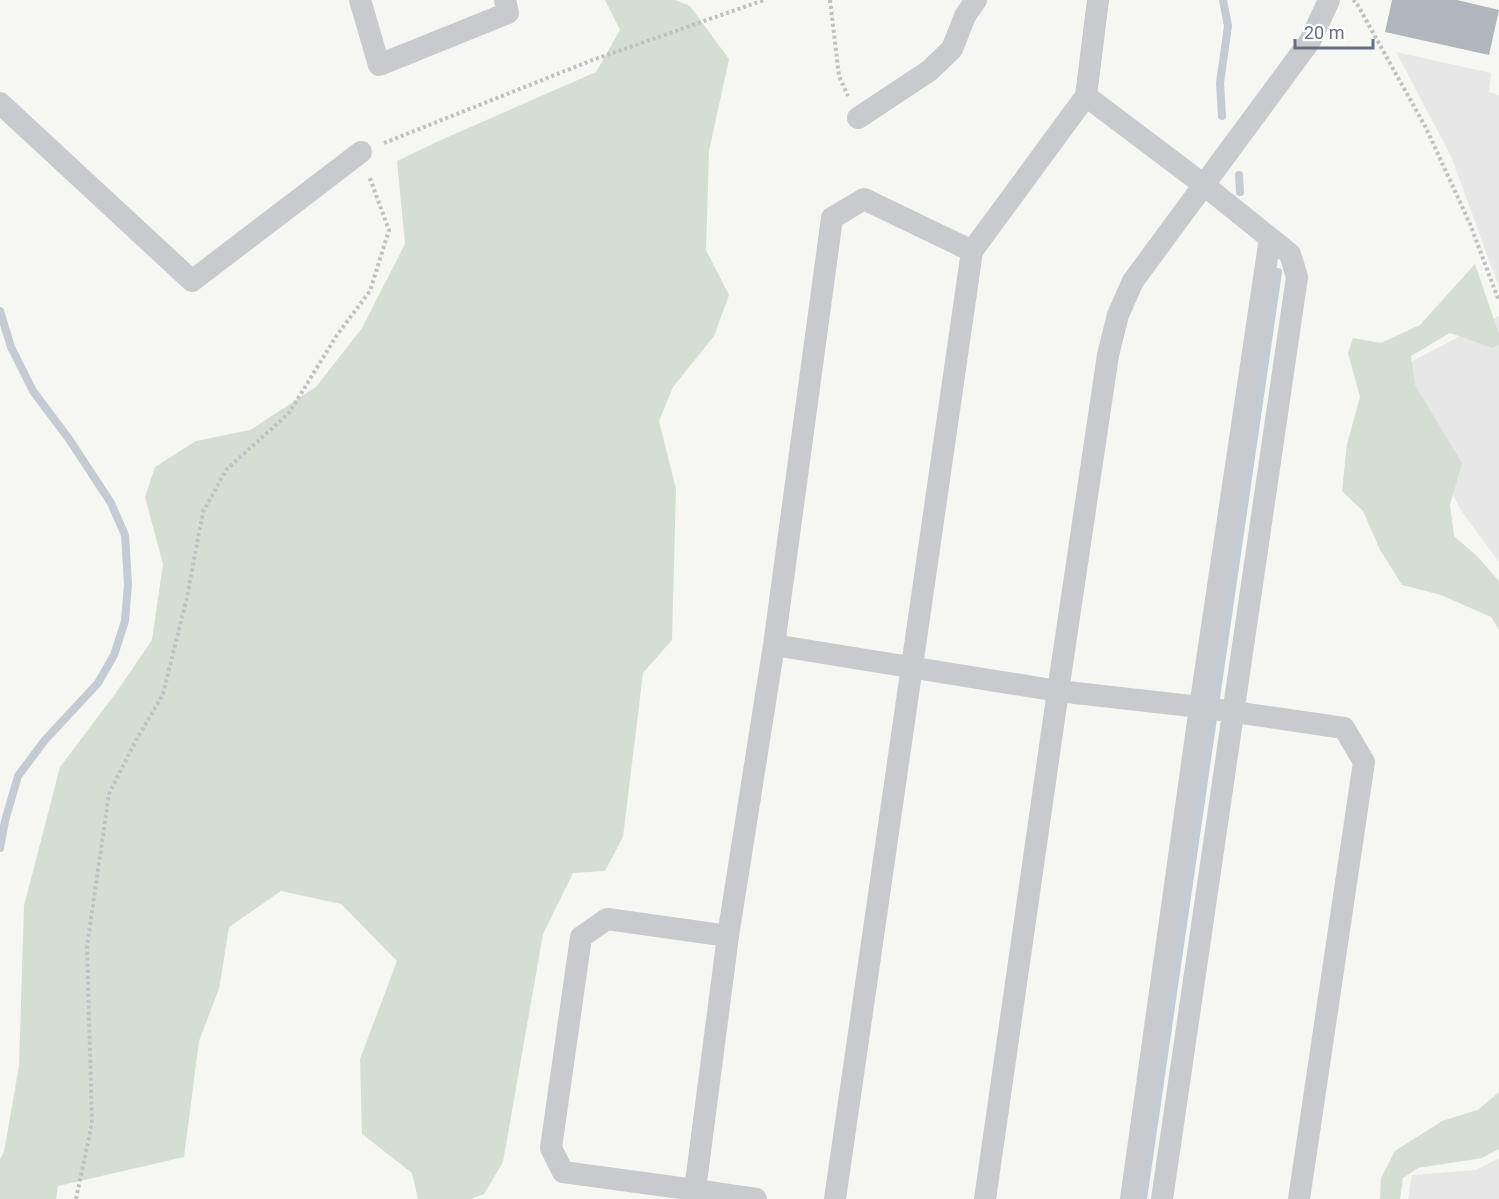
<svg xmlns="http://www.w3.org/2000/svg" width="1499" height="1199" font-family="Roboto,sans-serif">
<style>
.built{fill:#e6e7e6}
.green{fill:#d5ded3}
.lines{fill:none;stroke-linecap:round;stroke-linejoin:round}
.stream{stroke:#c4cbd2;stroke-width:8}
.building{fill:#b1b6bd}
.path{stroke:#bfc0c3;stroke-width:4;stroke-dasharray:3 3;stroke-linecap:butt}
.minor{stroke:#c8cace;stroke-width:22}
</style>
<rect width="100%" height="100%" fill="#f6f6f3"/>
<!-- built -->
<path class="built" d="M1396,52L1491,73L1489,92L1499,95V287L1451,156Z
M1499,316V562L1460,509L1393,371Z
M1499,1158V1199H1408L1412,1175L1476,1170Z"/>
<!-- green -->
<path class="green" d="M605,0H675L690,6L729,59L709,151L706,250L729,295L714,336L673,387L659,421L676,489L672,640L643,673L623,837L605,871L573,873L543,934L503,1162L484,1194L471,1199H418L412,1173L362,1134L360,1059L397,961L341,904L281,891L229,927L219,989L199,1041L184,1157L58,1186L56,1199H0V1159L4,1152L19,1066L24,906L60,767L115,694L152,640L163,564L145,497L155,467L196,441L250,430L316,387L362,328L405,244L397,161L441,140L596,72L620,30Z
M1475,264L1499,334V344L1493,348L1450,333L1411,356L1415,385L1462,463L1450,505L1454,536L1478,557L1499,581V630L1491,617L1441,595L1402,585L1380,550L1363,511L1342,491L1347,444L1360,397L1348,353L1353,338L1381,343L1420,325Z
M1499,1092V1149L1482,1158L1418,1168L1403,1178L1400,1199H1380L1381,1178L1395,1151L1442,1121L1478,1110Z"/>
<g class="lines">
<!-- stream -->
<path class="stream" d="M1222,116L1220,83L1228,26L1223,0
M1239,175L1240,192
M0,311L11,347L33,391L69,439L111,503L125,535L128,584L125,621L114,655L98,683L45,740L18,776L5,821L0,848
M1143,1199L1278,272"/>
</g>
<!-- building -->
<path class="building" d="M1392,0H1457L1499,10L1489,55L1385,32Z"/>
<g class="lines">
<!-- path -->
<path class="path" d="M830,0L839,76L848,96
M1353,0L1356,2L1426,128L1470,224L1499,301
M384,143L590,61L764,0
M76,1199L92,1123L87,946L109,794L133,746L163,694L187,597L203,512L226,470L289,413L337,335L370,291L389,230L369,176"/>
<!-- minor -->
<path class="minor" d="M360,0L379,65L508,13L505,0
M1086,96L1098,0
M0,103L192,281L361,152
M858,118L929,71L952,49L965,16L976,0
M774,645L1058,691L1200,707L1344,728L1364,762L1299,1199
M695,1190L563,1172L551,1148L581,937L607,919L728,936
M756,1199L695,1190L728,936L774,645L832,218L864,199L972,251L1086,96L1204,185L1290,254L1297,277L1162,1199
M835,1199L972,251
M985,1199L1058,691L1108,355L1118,315L1133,281L1310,41L1329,0
M1131,1199L1200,707L1270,238"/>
</g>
<!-- scale -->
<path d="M1295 39v9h78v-9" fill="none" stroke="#646f85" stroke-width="3"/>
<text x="1304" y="39" font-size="18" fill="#646f85" stroke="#ffffff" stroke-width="4.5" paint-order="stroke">20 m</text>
</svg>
